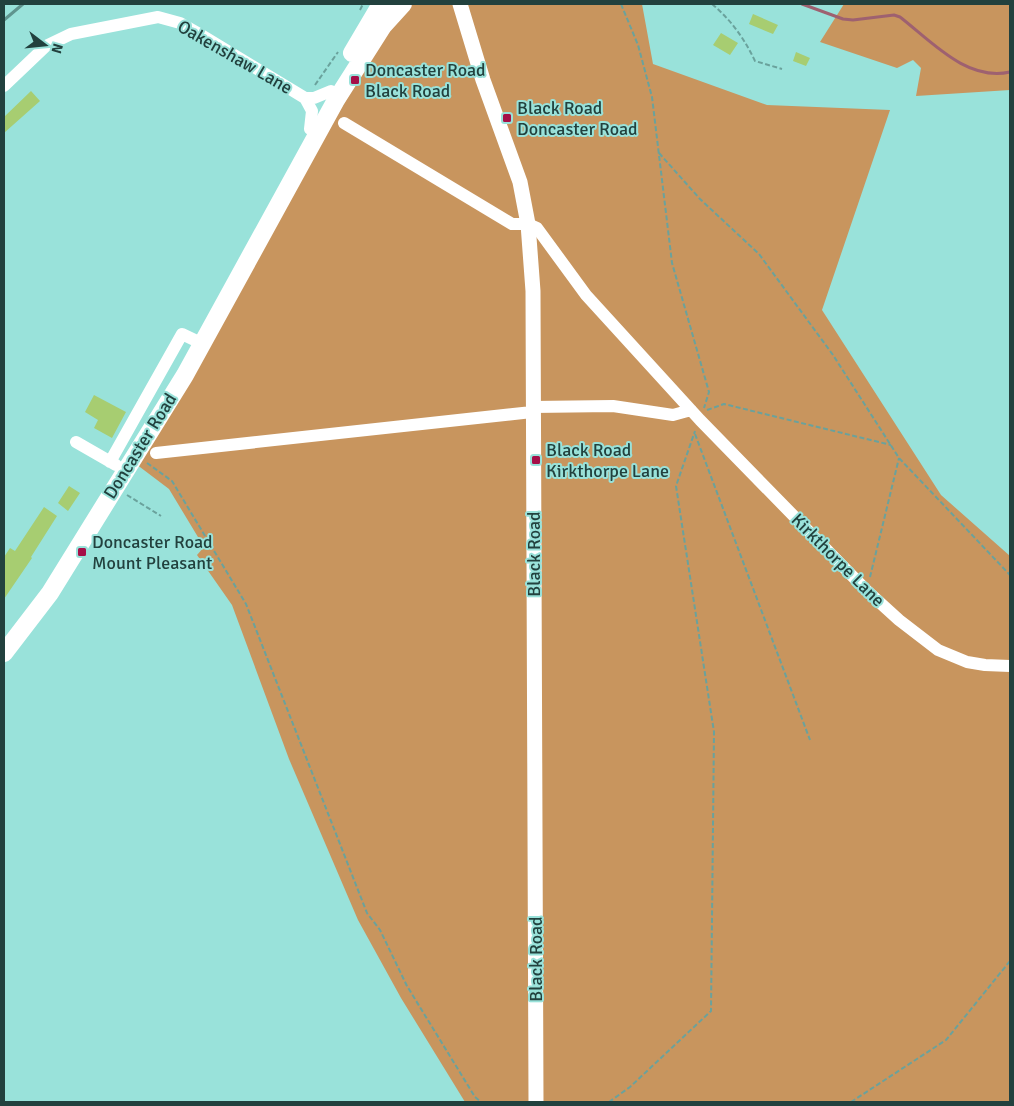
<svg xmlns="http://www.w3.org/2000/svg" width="1014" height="1106" font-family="Signika,sans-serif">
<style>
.green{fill:#c8955e}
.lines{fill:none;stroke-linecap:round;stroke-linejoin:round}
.stream{stroke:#9e6170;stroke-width:3}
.building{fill:#a7cd71}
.path{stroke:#6aa29c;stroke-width:2;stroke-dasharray:5 2.5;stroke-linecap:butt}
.minor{stroke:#fff;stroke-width:12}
.major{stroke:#fff;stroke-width:15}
.highway{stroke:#fff;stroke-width:18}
.rail{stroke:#5f948e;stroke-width:3}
.poi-dot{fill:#a50f48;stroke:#99e2da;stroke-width:2}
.labels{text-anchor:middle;stroke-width:4;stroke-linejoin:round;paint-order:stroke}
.street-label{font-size:18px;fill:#22413e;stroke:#99e2da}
.poi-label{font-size:18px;fill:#22413e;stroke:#99e2da;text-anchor:start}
</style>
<rect width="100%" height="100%" fill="#99e2da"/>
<!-- green -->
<path class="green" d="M403,4H642L653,64L767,105L890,110L822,310L941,495L1010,556V1102H465L401,998L358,920L289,759L232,605L197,555L204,547L169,489L132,461Z
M844,4H1010V90L916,96L921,68L913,60L897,68L820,42Z"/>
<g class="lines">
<!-- stream -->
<path class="stream" d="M802,4L843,19L853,20L894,15L900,17C931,41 967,82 1010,72"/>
</g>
<!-- building -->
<path class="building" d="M753,14L778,25L773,34L749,24Z
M721,33L738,43L730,55L713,45Z
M796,52L810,58L806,66L793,61Z
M31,91L40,101L4,133V117Z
M94,395L126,412L112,438L94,428L98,420L85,412Z
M69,486L80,493L68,511L58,503Z
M44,507L57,516L31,557L32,558L4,599V557L10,548L15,551Z"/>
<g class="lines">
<!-- path -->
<path class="path" d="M621,4L638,45L652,97L672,263L709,392L704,408
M712,4C731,20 744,38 755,61L782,69
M360,10L363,4
M315,85L338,52
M659,153L700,199L759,254L833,355L899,458L1010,575
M707,410L724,404L891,445
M695,434L810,740
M147,463L172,481L246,604L367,913L380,930L407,986L475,1097L481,1102
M127,495L161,516
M870,577L899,458
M609,1102L630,1087L711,1011L714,732L676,486L695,431
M851,1102L946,1040L1010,961"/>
<!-- minor -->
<path class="minor" d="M4,86L46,46L71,34L158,17L180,23L201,35L305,98L312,111L310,129
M305,98H314L331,91
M344,123L512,224H528L537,228L586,295L700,420L866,590L899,620L938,650L967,662L985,665L1010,666
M532,407L613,406L673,415L691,410
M76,442L116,465
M156,453L532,412
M110,462L182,334L203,344"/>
<!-- major -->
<path class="major" d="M460,4L483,80L520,182L528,224L533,291L536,1102"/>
<!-- highway -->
<path class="highway" d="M352,53L381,4
M4,653L50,593L185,375L336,100L383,26L403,4"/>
<!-- rail -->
<path class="rail" d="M4,20L23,4"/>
</g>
<!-- markers -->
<g class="poi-dot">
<rect x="350" y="75" width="10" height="10" rx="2.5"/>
<rect x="502" y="113" width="10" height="10" rx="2.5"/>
<rect x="531" y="455" width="10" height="10" rx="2.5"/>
<rect x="77" y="547" width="10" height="10" rx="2.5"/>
</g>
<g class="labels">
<!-- street labels -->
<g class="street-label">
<text transform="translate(235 57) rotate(30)" y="6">Oakenshaw Lane</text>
<text transform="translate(140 446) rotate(-58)" y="6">Doncaster Road</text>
<text transform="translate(534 554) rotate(-90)" y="6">Black Road</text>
<text transform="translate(838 560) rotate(45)" y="6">Kirkthorpe Lane</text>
<text transform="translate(536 959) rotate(-90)" y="6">Black Road</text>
</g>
<!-- poi labels -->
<g class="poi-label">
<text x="365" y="76">Doncaster Road<tspan x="365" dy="21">Black Road</tspan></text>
<text x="517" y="114">Black Road<tspan x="517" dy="21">Doncaster Road</tspan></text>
<text x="546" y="456">Black Road<tspan x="546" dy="21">Kirkthorpe Lane</tspan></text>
<text x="92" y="548">Doncaster Road<tspan x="92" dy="21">Mount Pleasant</tspan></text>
</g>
</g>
<!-- border -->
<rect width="1014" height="1106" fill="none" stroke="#22413e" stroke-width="10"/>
<!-- north arrow -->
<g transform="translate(45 45) rotate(106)" stroke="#99e2da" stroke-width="4" paint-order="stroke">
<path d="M0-4L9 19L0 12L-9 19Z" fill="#22413e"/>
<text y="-8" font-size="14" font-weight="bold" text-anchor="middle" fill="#22413e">N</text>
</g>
</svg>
